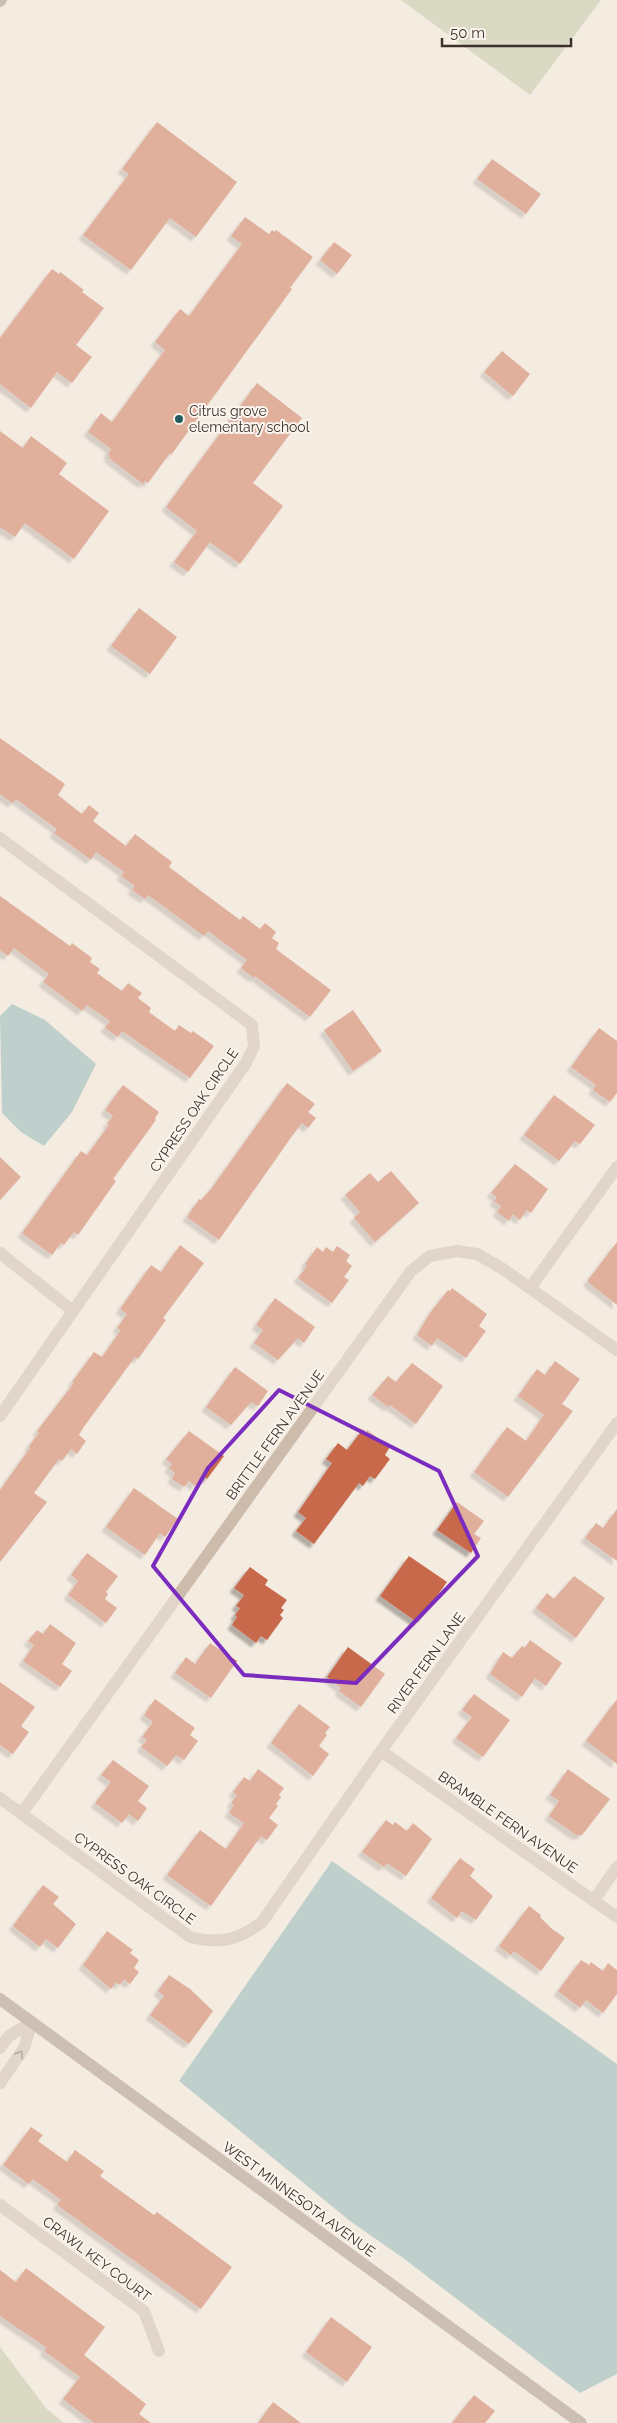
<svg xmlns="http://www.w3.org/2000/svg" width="617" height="2423" font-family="Raleway,sans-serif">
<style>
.green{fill:#b8c4a0}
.water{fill:#7fb0b2}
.building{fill:#c8694b;filter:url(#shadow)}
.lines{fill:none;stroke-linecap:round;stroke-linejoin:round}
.street{stroke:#cdbbac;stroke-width:12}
.secondary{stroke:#a18a7d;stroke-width:12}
.oneway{stroke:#7d6f65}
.marked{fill:none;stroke:#7b2cbf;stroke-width:4;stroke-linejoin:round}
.poi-dot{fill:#1f5a5e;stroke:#fbf5ee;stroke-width:2}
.labels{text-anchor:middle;stroke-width:4;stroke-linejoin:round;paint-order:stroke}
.poi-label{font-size:14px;fill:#3b302b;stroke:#fbf5ee;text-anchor:start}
.street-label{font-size:14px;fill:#3b302b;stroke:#fbf5ee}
</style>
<defs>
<filter id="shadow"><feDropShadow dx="-4.5" dy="4.5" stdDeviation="1" flood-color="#0004"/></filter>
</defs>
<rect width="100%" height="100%" fill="#f4ebe1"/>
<!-- green -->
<path class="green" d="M401,0H601L530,95Z
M0,2347L46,2408L64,2423H0Z"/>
<!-- water -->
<path class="water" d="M12,1004L45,1020L96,1064L72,1112L44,1146L21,1132L2,1113L0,1016Z
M332,1861L617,2064V2374L580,2393L403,2258L350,2221L179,2081Z"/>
<!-- building -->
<path class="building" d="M157,122L237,182L196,237L170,218L131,270L83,235L129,174L122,169Z
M492,159L541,194L526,214L477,179Z
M245,217L269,234L272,230L275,232L276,230L313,257L290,288L292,289L171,455L170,453L148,483L145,481L143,484L109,458L110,456L108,454L111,449L88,432L101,413L112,422L156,362L165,350L155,342L180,309L189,316L242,244L231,236Z
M334,242L352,255L337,274L320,260Z
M52,269L59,274L60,272L84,290L82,292L104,308L76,345L92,357L84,367L72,383L57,372L31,408L0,384V338Z
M502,351L530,374L513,396L484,372Z
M257,383L302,418L253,483L283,506L240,564L210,542L188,572L174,562L197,531L166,507Z
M0,431L23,448L31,436L67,463L59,474L109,511L74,559L25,523L15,537L0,527Z
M139,608L177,637L150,674L111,646Z
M0,738L65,784L58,795L82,814L89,805L99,813L93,821L126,846L135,834L172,862L169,867L240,920L243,916L260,929L265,923L276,932L272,938L279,943L276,949L331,990L310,1017L255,976L254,978L241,968L247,960L208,931L204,936L148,895L145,899L132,890L135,886L121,876L124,872L96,852L91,860L54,833L57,829L16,799L12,803L0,794Z
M0,896L70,946L72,943L92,958L90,962L100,969L97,973L122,991L128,983L142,993L138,998L151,1008L149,1012L175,1031L179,1025L191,1033L193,1031L214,1046L190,1078L122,1031L118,1037L105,1028L110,1021L87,1005L82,1011L43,982L49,974L14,948L8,956L0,950Z
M353,1010L382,1051L353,1071L324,1030Z
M599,1028L617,1041V1093L610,1102L593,1090L596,1085L571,1067Z
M287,1083L315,1104L308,1112L316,1118L308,1128L302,1123L292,1136L219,1240L187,1217L199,1199L201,1200L211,1189Z
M123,1085L159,1112L155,1118L156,1120L113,1179L116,1181L78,1235L74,1232L64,1245L61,1243L52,1255L22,1233L81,1151L87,1155L109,1125L107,1124L113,1116L105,1110Z
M554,1095L595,1125L580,1144L575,1141L559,1161L524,1135Z
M0,1157L21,1177L0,1200Z
M515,1164L548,1189L531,1213L527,1210L520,1220L513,1214L509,1221L497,1212L501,1206L494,1201L497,1197L491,1193Z
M391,1171L419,1203L375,1242L354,1218L360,1212L345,1195L370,1173L378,1182Z
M617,1242V1305L589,1283L588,1280Z
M180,1245L204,1263L163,1318L166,1320L138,1359L135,1357L83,1428L79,1435L86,1441L77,1454L71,1449L62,1461L59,1459L34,1493L47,1502L0,1562V1490L30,1448L29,1446L39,1433L37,1431L74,1383L72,1382L94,1352L102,1357L121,1330L117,1328L127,1314L120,1309L151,1265L161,1272Z
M337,1246L350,1255L346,1261L352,1266L344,1277L349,1280L332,1303L298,1278L307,1266L305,1264L317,1247L323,1252L326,1247L333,1252Z
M452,1288L487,1314L479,1326L486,1331L466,1358L437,1338L432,1346L417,1335L430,1313L448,1290L450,1291Z
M275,1298L315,1327L304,1343L298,1338L278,1360L254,1343L263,1330L256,1325Z
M555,1361L580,1379L562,1404L573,1411L508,1497L474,1472L507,1427L526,1441L544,1415L518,1396L537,1369L545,1375Z
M412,1363L443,1386L416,1424L390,1405L388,1407L372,1395L388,1376L396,1382Z
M235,1367L268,1391L258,1406L251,1402L231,1425L206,1407Z
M363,1429L366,1432L367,1430L390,1447L385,1455L390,1459L375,1479L370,1476L363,1486L359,1483L314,1544L296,1531L306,1518L298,1512L332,1463L326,1459L338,1443L347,1450Z
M189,1431L224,1456L207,1479L203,1476L195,1486L189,1481L184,1487L172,1479L175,1473L169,1468L172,1464L166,1459Z
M134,1488L178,1519L165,1537L160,1533L145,1555L106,1527Z
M457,1502L484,1521L474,1534L481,1538L471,1553L437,1530Z
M617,1509V1561L585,1538L596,1523L603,1528Z
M87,1553L118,1576L106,1592L108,1594L105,1599L117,1608L106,1623L68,1595L78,1581L71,1575Z
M409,1556L447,1582L418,1623L380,1596Z
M250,1567L268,1580L265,1585L287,1600L281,1608L284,1610L280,1615L283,1618L267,1640L261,1636L256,1643L232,1625L237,1617L235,1615L240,1608L236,1606L244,1595L234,1588Z
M574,1576L605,1598L576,1638L536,1608L547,1593L554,1599Z
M50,1624L76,1643L62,1664L72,1671L60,1687L23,1661L34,1645L28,1641L37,1630L43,1634Z
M530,1640L562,1663L546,1686L535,1678L522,1697L490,1674L503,1652L512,1658L522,1646L525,1648Z
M210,1643L237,1661L211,1698L175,1673L186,1657L195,1664Z
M348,1647L385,1674L361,1707L339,1691L341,1688L327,1677Z
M0,1682L35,1707L21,1726L29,1732L13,1754L0,1745Z
M474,1694L510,1720L483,1757L456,1738L472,1717L462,1710Z
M155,1699L195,1728L190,1735L198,1741L184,1760L176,1755L167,1766L141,1747L147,1740L142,1737L153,1722L144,1715Z
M617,1699V1764L586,1741Z
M299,1704L330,1727L325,1733L327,1735L319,1746L329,1754L313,1776L271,1743Z
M113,1760L149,1786L138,1801L147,1808L138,1821L129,1814L122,1823L95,1803L111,1782L101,1775Z
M258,1769L284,1788L279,1795L281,1797L276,1804L278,1806L269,1818L278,1825L267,1840L261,1836L211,1906L167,1875L200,1830L226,1849L244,1823L229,1813L234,1805L231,1803L237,1795L233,1792L244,1777L250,1781Z
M568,1769L610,1799L582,1835H576L549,1816L559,1801L550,1795Z
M386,1820L393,1825L395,1822L407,1831L413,1823L432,1839L406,1876L387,1863L384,1867L362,1852Z
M460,1858L475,1869L470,1876L493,1896L476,1920L462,1911L457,1918L431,1898Z
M43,1885L59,1897L53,1904L76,1924L58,1948L46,1939L40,1947L13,1926Z
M529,1906L541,1915L540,1917L551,1928L565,1938L541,1971L514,1951L511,1955L499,1946Z
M107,1931L133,1950L130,1953L139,1960L134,1968L139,1972L130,1984L124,1979L120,1985L116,1982L111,1989L83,1965Z
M581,1960L589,1965L591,1962L603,1971L608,1963L617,1970V1994L603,2013L586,2000L580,2008L558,1991Z
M169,1975L190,1989L213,2011L189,2044L150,2015L164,1996L158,1991Z
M31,2127L43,2135L38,2141L67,2162L75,2150L104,2171L100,2176L154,2215L157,2212L232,2267L201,2309L57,2205L61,2200L33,2179L29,2184L3,2165Z
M26,2268L105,2327L84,2355L146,2404L139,2414L151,2423H94L63,2399L80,2377L44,2351L47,2348L0,2316V2270L16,2282Z
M331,2317L372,2347L347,2382L306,2352Z
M474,2395L495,2411L485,2423H452Z
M273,2402L301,2423H258Z"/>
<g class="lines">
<!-- street -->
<path class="street" d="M0,838L252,1025L254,1046L246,1063L0,1416
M0,1253L73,1311
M530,1288L617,1167
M381,1751L617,1917
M0,1798L190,1937C220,1944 237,1941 262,1922L381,1751L617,1423
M22,1813L411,1271L430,1256L457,1251L477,1254L503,1269L617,1350
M594,1900L617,1867
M0,2048L9,2036L32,2022
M0,2083L24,2048L32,2022
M0,2205L144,2311L159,2351"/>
<!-- secondary -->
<path class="secondary" d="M0,1L1,0
M0,1999L581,2423"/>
</g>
<!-- one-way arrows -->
<defs><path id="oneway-chevron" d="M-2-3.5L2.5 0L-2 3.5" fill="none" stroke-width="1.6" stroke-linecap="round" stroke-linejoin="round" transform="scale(1.25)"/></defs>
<use class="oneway" href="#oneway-chevron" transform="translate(20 2054) rotate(-56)"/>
<!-- marked area -->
<path d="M0 0H617V2423H0ZM279,1390L439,1471L478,1556L356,1683L244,1675L153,1566L208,1468Z" fill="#f4ebe1" fill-opacity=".55" fill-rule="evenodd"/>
<path class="marked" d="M279,1390L439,1471L478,1556L356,1683L244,1675L153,1566L208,1468Z"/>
<!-- markers -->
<circle class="poi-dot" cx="179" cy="419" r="5"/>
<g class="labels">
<!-- poi labels -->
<g class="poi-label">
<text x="189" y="416">Citrus grove<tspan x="189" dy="16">elementary school</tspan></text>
</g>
<!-- street labels -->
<g class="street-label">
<text transform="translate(194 1110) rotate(-56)" y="5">CYPRESS OAK CIRCLE</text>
<text transform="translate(275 1435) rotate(-54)" y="5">BRITTLE FERN AVENUE</text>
<text transform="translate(426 1663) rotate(-54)" y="5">RIVER FERN LANE</text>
<text transform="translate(508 1822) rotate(35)" y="5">BRAMBLE FERN AVENUE</text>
<text transform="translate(135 1878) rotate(36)" y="5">CYPRESS OAK CIRCLE</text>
<text transform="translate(299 2199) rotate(36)" y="5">WEST MINNESOTA AVENUE</text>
<text transform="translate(97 2259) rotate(37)" y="5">CRAWL KEY COURT</text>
</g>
</g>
<!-- scale -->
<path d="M442 38v8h129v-8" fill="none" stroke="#3b302b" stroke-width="2.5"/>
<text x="450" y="38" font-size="15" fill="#3b302b" stroke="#fbf5ee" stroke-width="4" paint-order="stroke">50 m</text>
</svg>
